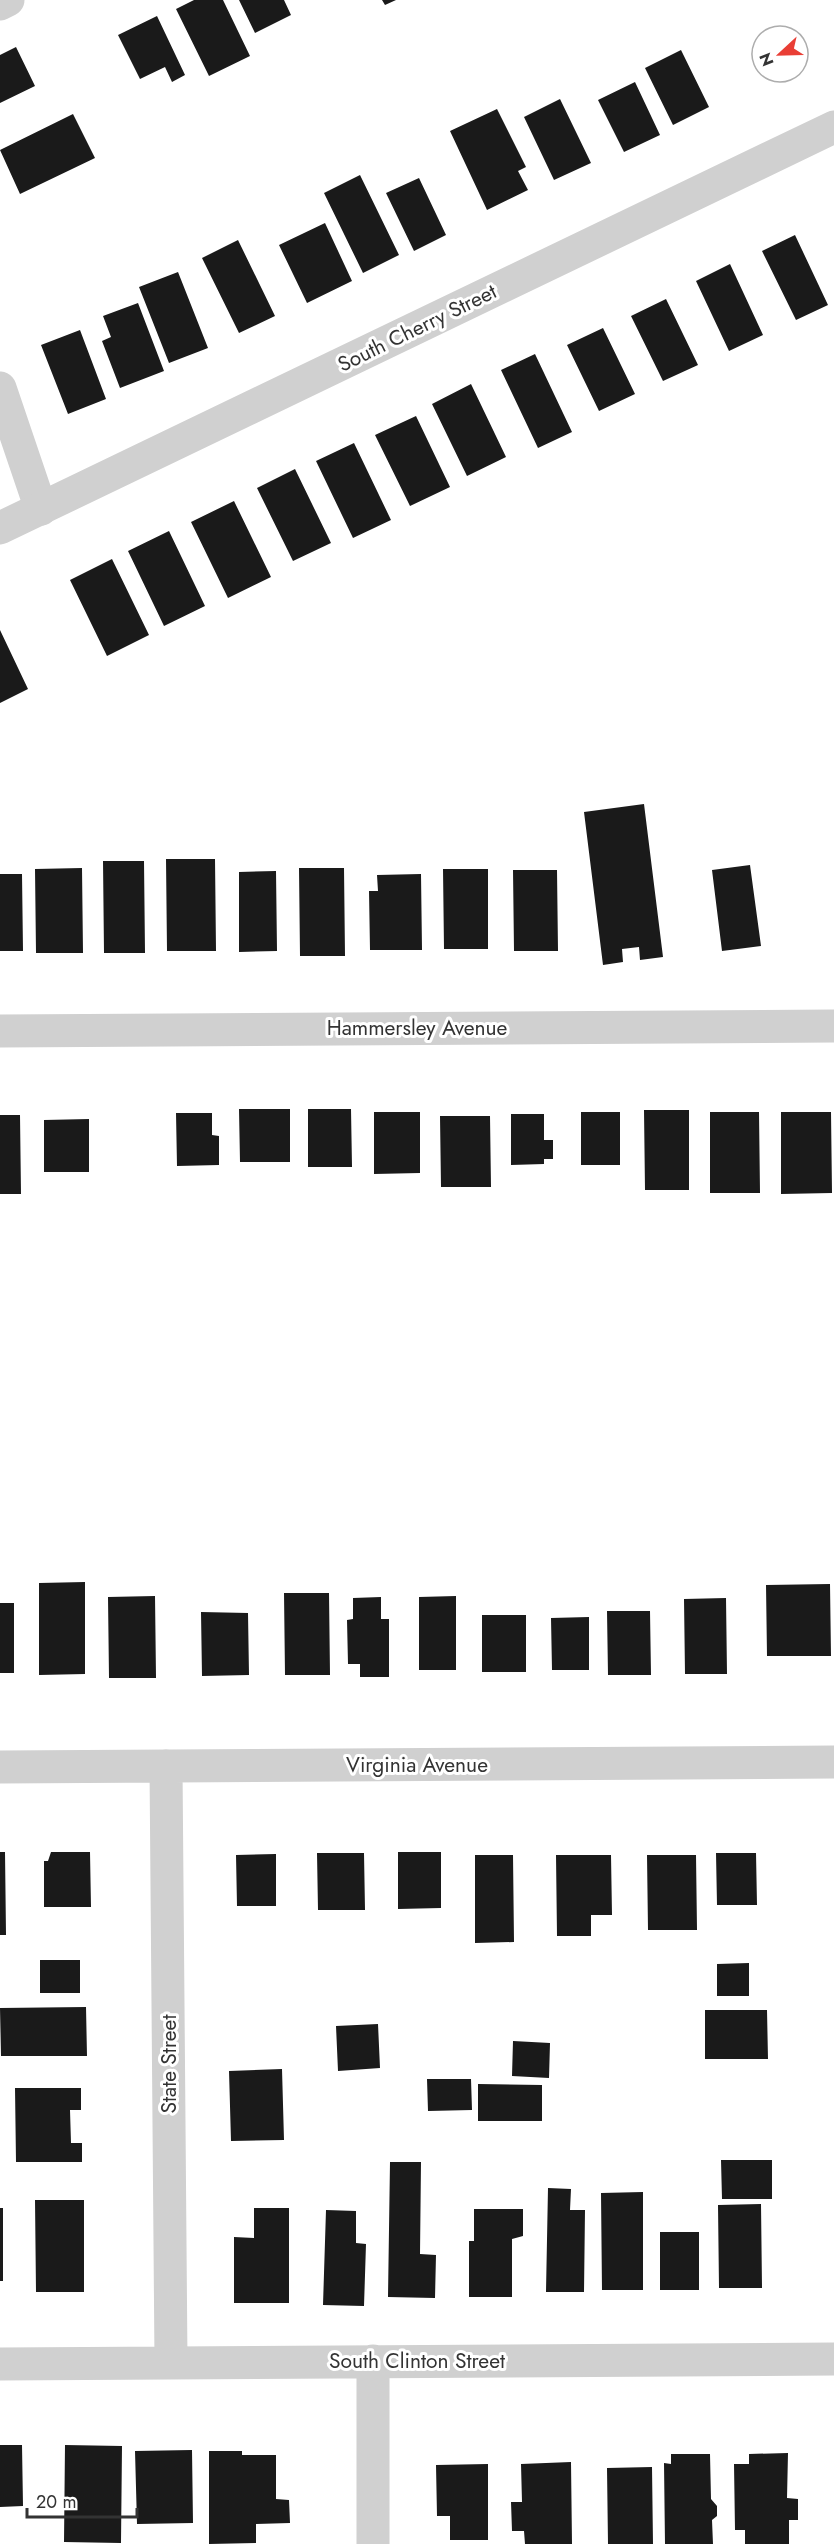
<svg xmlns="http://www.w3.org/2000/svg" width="834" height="2544" font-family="Jost,sans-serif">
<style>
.building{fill:#1a1a1a}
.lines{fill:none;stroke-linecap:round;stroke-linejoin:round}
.minor{stroke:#d0d0d0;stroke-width:33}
.tertiary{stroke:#d0d0d0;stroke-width:33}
.labels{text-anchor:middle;stroke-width:6;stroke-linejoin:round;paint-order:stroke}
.street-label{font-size:21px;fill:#333;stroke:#fff}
</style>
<rect width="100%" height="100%" fill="#fff"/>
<!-- building -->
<path class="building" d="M194,0H223L250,56L209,76L176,9Z
M239,0H284L291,15L255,33Z
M382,0H396L385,5Z
M157,16L185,75L172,82L165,67L140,79L118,35Z
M16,47L35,86L0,103V55Z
M681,50L709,107L673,125L645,68Z
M635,82L660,135L624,152L598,100Z
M560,99L591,163L554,180L524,117Z
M497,109L526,167L518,171L528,190L487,210L450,131Z
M73,114L95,158L20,194L0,150Z
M360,175L399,255L363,273L324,193Z
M419,178L446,235L414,251L386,193Z
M325,223L352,281L307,303L279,245Z
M795,235L828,305L796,320L762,251Z
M238,240L275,316L239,333L202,258Z
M730,264L763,335L729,351L696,281Z
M178,272L208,348L169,363L139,287Z
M666,299L698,365L663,381L631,316Z
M138,303L164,371L120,388L102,341L111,337L103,316Z
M603,328L635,394L599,411L567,345Z
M80,330L106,399L68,414L41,345Z
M535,354L572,432L538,448L501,370Z
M471,384L506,457L467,476L432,404Z
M416,416L450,487L410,506L375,435Z
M354,443L391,520L353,538L316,461Z
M295,469L331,543L293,561L257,488Z
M234,501L271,577L228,598L191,522Z
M169,531L205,606L164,626L128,551Z
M112,559L149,635L107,656L70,580Z
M0,630L28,689L0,703Z
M644,804L663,957L640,960L639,947L622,949L623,962L603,965L584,812Z
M166,859H215L216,951H167Z
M103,861H144L145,953H104Z
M750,865L761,946L722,951L712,870Z
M82,868L83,953H36L35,869Z
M299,868H344L345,956H300Z
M443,869H488V949H444Z
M513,870H557L558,951H514Z
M276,871L277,951L239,952V872Z
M0,874H22L23,951H0Z
M421,874L422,950H370L369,891H378L377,875Z
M239,1109H290V1162H240Z
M308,1109H351L352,1167H308Z
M644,1110H689V1190H645Z
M374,1112H420V1173L374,1174Z
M581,1112H620V1165H581Z
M710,1112H759L760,1193H710Z
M781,1112H831L832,1193L781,1194Z
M176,1113H212V1135L219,1136V1165L177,1166Z
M511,1114H544V1140H553V1159H544V1164L511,1165Z
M0,1115H20L21,1194H0Z
M440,1116H490L491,1187H441Z
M89,1119V1172H44V1120Z
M85,1582V1674L39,1675V1583Z
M830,1584L831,1656H767L766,1585Z
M284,1593H329L330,1675H285Z
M155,1596L156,1678H109L108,1597Z
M456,1596V1670H419V1597Z
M381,1597V1619H389V1677H360V1664H348L347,1620L353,1619V1598Z
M726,1598L727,1674H685L684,1599Z
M0,1603H14V1673H0Z
M607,1611H650L651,1675H608Z
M201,1612L248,1613L249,1675L202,1676Z
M482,1615H526V1672H482Z
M589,1617V1670H552L551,1618Z
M0,1852H5L6,1935H0Z
M51,1852H90L91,1907H44V1861H48Z
M398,1852H441V1908L398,1909Z
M317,1853H364L365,1910H318Z
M716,1853H756L757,1905H717Z
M276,1854V1906H237L236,1855Z
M475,1855H513L514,1942L475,1943Z
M556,1855H611L612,1915H591V1936H557Z
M647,1855H696L697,1930H648Z
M40,1960H80V1993H40Z
M749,1963V1996H717V1964Z
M86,2007L87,2056H1L0,2008Z
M705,2010H767L768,2059H705Z
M378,2024L380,2068L338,2071L336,2026Z
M513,2041L550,2043L549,2078L512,2076Z
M282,2069L284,2140L231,2141L229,2071Z
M427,2079H471L472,2110L428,2111Z
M478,2084L542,2085V2121H478Z
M15,2088H81V2110H70L71,2143H82V2162H16Z
M721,2160H772V2199H722Z
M390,2162H421L420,2254L436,2255L435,2298L388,2297Z
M548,2188L571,2189L570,2210H585L584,2292H546Z
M643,2192V2290H602L601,2193Z
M35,2200H84V2292H36Z
M761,2204L762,2288H719L718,2205Z
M0,2208H3V2281H0Z
M254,2208H289V2303H234V2237L254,2238Z
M474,2209H523V2236L512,2239V2297H469V2241H474Z
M326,2210L356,2211V2243L366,2244L364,2306L323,2305Z
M660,2232H699V2290H660Z
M0,2445H22L23,2506L0,2507Z
M65,2445L122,2446L121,2543L64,2542Z
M192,2450L193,2523L137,2524L135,2451Z
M209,2451H242V2455H276V2499L289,2500L290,2523L256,2524V2543L209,2544Z
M788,2453L787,2498L798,2499V2520H789V2544H745V2530H735L734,2464H749V2454Z
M671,2454H710L711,2499L717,2506V2516L712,2520L713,2544H665L664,2463L671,2464Z
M571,2462L572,2544H525L524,2531H512L511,2502H522L521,2464Z
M488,2464V2540H450V2516H437L436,2465Z
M652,2467L653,2544H608L607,2468Z"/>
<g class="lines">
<!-- minor -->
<path class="minor" d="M0,4L8,0
M0,388L41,509
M0,1031L834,1026
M166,1766L171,2362
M0,1767L834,1762
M373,2361V2544
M0,2364L834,2359"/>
<!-- tertiary -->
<path class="tertiary" d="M0,528L834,127"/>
</g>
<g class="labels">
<!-- street labels -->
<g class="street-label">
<text transform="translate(417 328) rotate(-26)" y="7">South Cherry Street</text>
<text x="417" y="1035">Hammersley Avenue</text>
<text x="417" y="1772">Virginia Avenue</text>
<text transform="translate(169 2064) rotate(-90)" y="7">State Street</text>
<text x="417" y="2368">South Clinton Street</text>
</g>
</g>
<!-- north arrow -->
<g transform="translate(780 54) rotate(248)"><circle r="28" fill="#ffffff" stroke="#adadad" stroke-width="1.5"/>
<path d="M0-4.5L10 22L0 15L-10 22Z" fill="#e93e35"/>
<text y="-9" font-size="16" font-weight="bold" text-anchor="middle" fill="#333333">N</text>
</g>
<!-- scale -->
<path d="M27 2508v9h110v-9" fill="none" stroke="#333333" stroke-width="3"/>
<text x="36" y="2508" font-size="18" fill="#333333" stroke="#ffffff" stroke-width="4.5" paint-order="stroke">20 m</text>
</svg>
